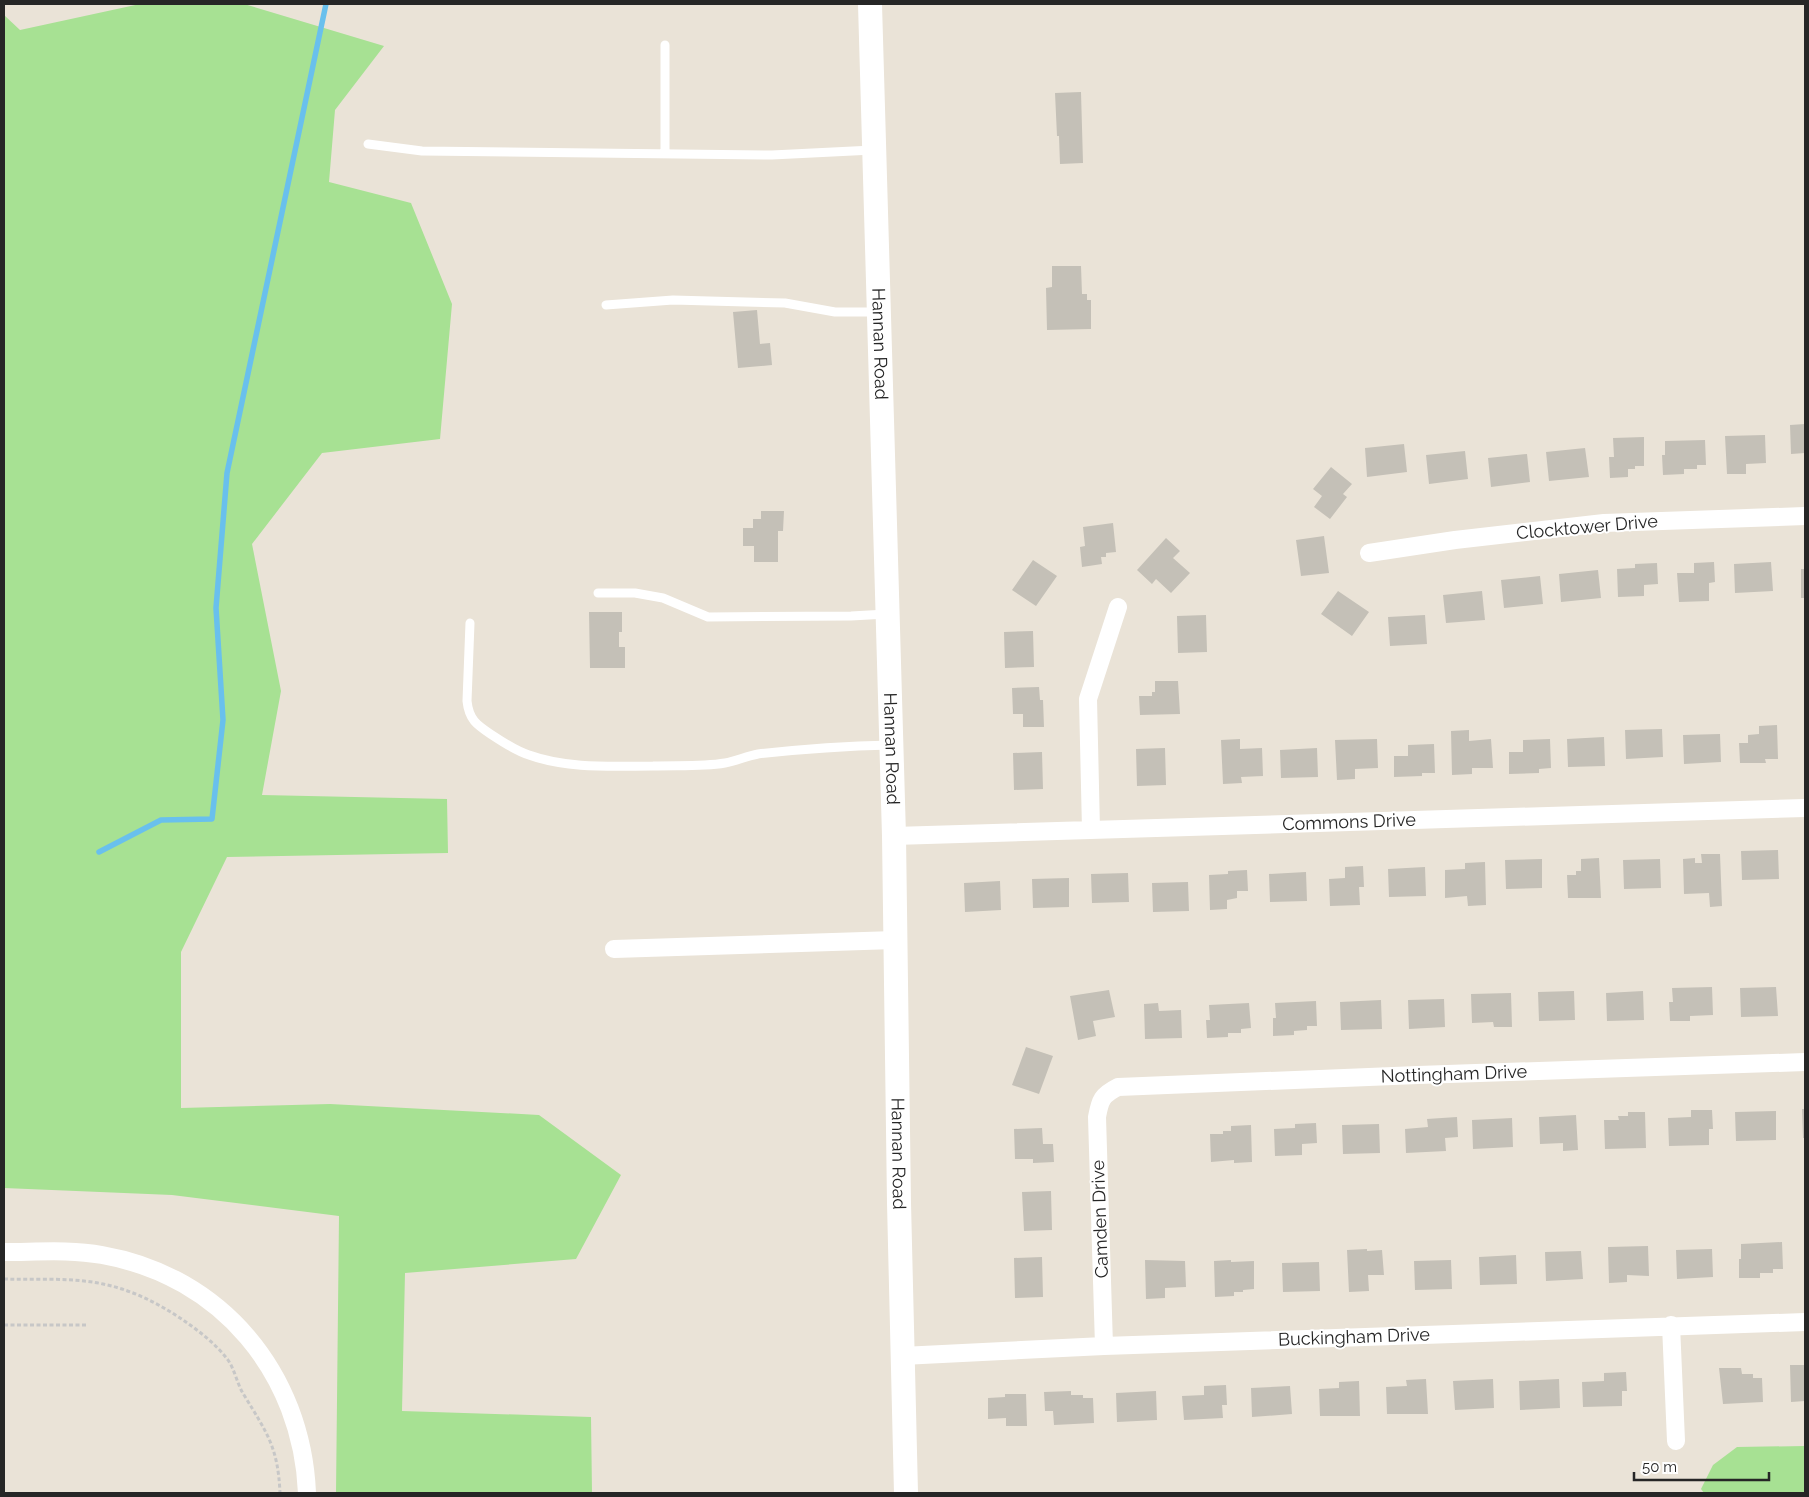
<svg xmlns="http://www.w3.org/2000/svg" width="1809" height="1497" font-family="Raleway,sans-serif">
<style>
.green{fill:#a7e193}
.lines{fill:none;stroke-linecap:round;stroke-linejoin:round}
.stream{stroke:#69c0ed;stroke-width:5.5}
.building{fill:#c4c0b7}
.path{stroke:#c7c7c7;stroke-width:3;stroke-dasharray:4 2.5;stroke-linecap:butt}
.lane{stroke:#fff;stroke-width:9}
.street{stroke:#fff;stroke-width:18}
.secondary{stroke:#fff;stroke-width:24}
.labels{text-anchor:middle;stroke-width:4;stroke-linejoin:round;paint-order:stroke}
.street-label{font-size:18px;fill:#262626;stroke:#fff}
</style>
<rect width="100%" height="100%" fill="#eae3d7"/>
<!-- green -->
<path class="green" d="M140,4H244L384,46L335,110L329,182L411,203L452,304L440,439L322,453L252,544L281,691L262,795L447,799L448,853L227,857L181,952V1108L330,1104L539,1115L621,1175L576,1259L405,1273L402,1411L591,1417L592,1493H336L339,1216L172,1195L4,1188V15L20,30Z
M1805,1446V1493H1704L1701,1489L1713,1465L1737,1447Z"/>
<g class="lines">
<!-- stream -->
<path class="stream" d="M99,852L161,820L212,819L223,720L216,608L227,473L326,4"/>
</g>
<!-- building -->
<path class="building" d="M1081,92L1083,163L1060,164L1059,136H1057L1055,93Z
M1052,266H1081L1082,294H1087V300H1091V329L1047,330L1046,288L1052,287Z
M757,310L760,344L770,343L772,365L738,368L733,312Z
M1805,424V453L1791,454L1790,425Z
M1765,435L1766,463L1746,464V474H1727L1725,436Z
M1644,437V466H1635V469H1628V477L1610,478L1609,457H1614L1613,438Z
M1705,440L1706,465H1697V469H1684V474L1663,475L1662,455H1665V441Z
M1404,444L1407,472L1367,477L1365,448Z
M1585,448L1589,477L1549,481L1546,452Z
M1465,451L1468,479L1429,484L1426,455Z
M1527,454L1530,482L1491,487L1488,458Z
M1331,467L1352,484L1343,494L1347,497L1330,519L1314,507L1322,496L1313,489Z
M761,511H784L783,531H778V562H754V546H743V528H753V519H761Z
M1113,523L1116,552L1106,553V557H1101L1102,564L1082,567L1080,547L1085,546L1083,527Z
M1324,536L1329,573L1301,576L1296,540Z
M1166,538L1180,551L1173,558L1190,573L1171,593L1156,579L1152,584L1137,570Z
M1033,560L1057,576L1036,606L1012,590Z
M1714,562L1715,582L1709,583V601L1679,602L1677,573H1694V563Z
M1771,562L1773,591L1735,593L1734,564Z
M1657,563L1658,584L1644,585V596L1618,597L1617,569L1635,568V564Z
M1801,569H1805V598H1801Z
M1598,570L1601,598L1561,602L1559,574Z
M1540,576L1543,604L1504,608L1501,580Z
M1338,591L1369,612L1352,636L1321,614Z
M1482,591L1485,620L1446,623L1443,595Z
M589,612H622V632H619V647H625V668H590Z
M1206,615L1207,652L1178,653L1177,616Z
M1425,615L1427,644L1390,646L1388,617Z
M1033,631L1034,667L1005,668L1004,632Z
M1155,681H1178L1180,714L1140,715L1139,696H1152V692H1155Z
M1039,687L1040,700H1043L1044,727H1023V714H1013L1012,688Z
M1777,725L1778,759H1765L1766,763H1740L1739,743H1748V735L1759,734V726Z
M1662,729L1663,757L1626,759L1625,730Z
M1469,730V741L1491,739L1493,768H1472V774L1452,775L1451,731Z
M1720,734L1721,762L1684,764L1683,735Z
M1604,737L1605,766L1568,767L1567,739Z
M1240,739V749L1262,748L1263,776L1241,777L1242,783L1223,784L1221,740Z
M1377,739L1378,768L1355,769V779L1337,780L1335,740Z
M1550,739L1551,768L1539,769V773L1509,774V752H1523V740Z
M1434,744L1435,773H1422V776L1394,777V756H1408V745Z
M1165,748L1166,785L1137,786L1136,749Z
M1317,748L1318,777L1281,778L1280,750Z
M1042,752L1043,789L1014,790L1013,753Z
M1778,850L1779,879L1742,880L1741,851Z
M1701,854H1720L1722,906L1710,907L1709,893L1684,894L1683,859L1695,858V863H1702Z
M1599,858L1601,898H1568L1567,875H1576V871H1581V859Z
M1542,859V888L1506,889L1505,860Z
M1660,859L1661,888L1624,889L1623,860Z
M1485,862L1486,905L1468,906L1467,896L1445,898V870L1465,869V863Z
M1363,866L1364,887H1359L1360,905L1330,906L1329,879L1345,878V867Z
M1425,867L1426,896L1389,897L1388,869Z
M1247,870L1248,891H1237V898L1227,900V909L1210,910L1209,875L1228,874V871Z
M1306,872L1307,901L1270,902L1269,874Z
M1128,873L1129,902L1092,903L1091,874Z
M1069,878V907L1033,908L1032,879Z
M1000,881L1001,910L965,912L964,883Z
M1188,882L1189,911L1153,912L1152,883Z
M1712,987L1713,1015L1690,1016V1021H1670L1669,1002H1673L1672,988Z
M1776,987L1778,1016L1741,1017L1740,988Z
M1109,990L1115,1017L1093,1021L1096,1036L1078,1040L1070,996Z
M1574,991L1575,1020L1539,1021L1538,992Z
M1643,991L1644,1020L1607,1021L1606,993Z
M1511,993L1512,1027H1494L1493,1022L1472,1023L1471,994Z
M1444,999L1445,1027L1409,1029L1408,1000Z
M1381,1000L1382,1029L1341,1030L1340,1002Z
M1316,1001L1317,1026H1307V1030L1294,1031V1035L1273,1036V1018H1276L1275,1003Z
M1158,1003L1159,1011L1181,1010L1182,1038L1145,1039L1144,1004Z
M1249,1003L1251,1028L1241,1029V1033H1228V1037L1207,1038L1206,1020H1210L1209,1005Z
M1026,1047L1053,1056L1039,1094L1012,1085Z
M1802,1109H1805V1138H1803Z
M1691,1110H1712L1713,1129H1709V1145L1669,1146L1668,1118L1691,1117Z
M1776,1111V1140L1736,1141L1735,1112Z
M1628,1112H1645L1646,1148L1605,1149L1604,1120H1619L1618,1116H1628Z
M1576,1115L1578,1150L1563,1151V1143L1540,1144L1539,1117Z
M1457,1117L1458,1137L1445,1138L1446,1151L1406,1153L1405,1129L1428,1127L1427,1119Z
M1512,1118L1513,1147L1473,1149L1472,1120Z
M1316,1123L1317,1143L1302,1144V1155L1275,1156L1274,1129L1295,1128V1124Z
M1379,1124L1380,1153L1343,1154L1342,1125Z
M1251,1125L1252,1162L1234,1163V1160L1211,1162L1210,1134H1223V1131H1231V1126Z
M1042,1128L1043,1144H1053L1054,1162L1033,1163V1159H1015L1014,1129Z
M1051,1191L1052,1230L1024,1231L1022,1192Z
M1782,1242L1783,1269H1773V1273H1760V1278H1739V1259H1741V1244Z
M1648,1246L1649,1276L1627,1275V1282L1609,1283L1608,1247Z
M1367,1249V1251L1382,1250L1384,1275H1368L1369,1291L1349,1292L1347,1250Z
M1712,1249L1713,1277L1677,1279L1676,1250Z
M1581,1251L1583,1279L1546,1281L1545,1252Z
M1516,1255L1517,1284L1480,1285L1479,1257Z
M1042,1257L1043,1297L1015,1298L1014,1258Z
M1145,1260L1185,1261L1186,1287L1165,1288V1298L1146,1299Z
M1231,1260V1262L1254,1261V1289L1243,1290V1292H1234V1296L1215,1297L1214,1261Z
M1451,1260L1452,1289L1415,1290L1414,1261Z
M1319,1262L1320,1291L1283,1292L1282,1263Z
M1790,1365H1805V1401L1791,1402Z
M1719,1368H1741L1742,1374H1753V1378H1762L1763,1402L1723,1404Z
M1626,1372L1627,1391H1622V1406L1583,1407L1582,1382L1604,1381V1373Z
M1426,1379L1428,1414H1387L1386,1387L1407,1386L1406,1380Z
M1493,1379L1494,1408L1455,1410L1453,1381Z
M1559,1379L1560,1408L1520,1410L1519,1381Z
M1359,1381L1360,1416H1320L1319,1389L1339,1388V1382Z
M1226,1385L1227,1405H1222L1223,1418L1184,1420L1182,1396L1204,1395V1386Z
M1290,1386L1292,1414L1252,1417L1251,1388Z
M1071,1391V1395H1083V1398H1093L1094,1423L1054,1425L1053,1411H1045L1044,1392Z
M1156,1391L1157,1420L1117,1422L1116,1393Z
M1005,1394H1026L1027,1426H1006V1418L988,1419V1398L1005,1397Z"/>
<g class="lines">
<!-- path -->
<path class="path" d="M4,1279C36,1280 71,1277 103,1284C132,1290 158,1303 183,1320C199,1331 216,1344 228,1360C235,1370 237,1384 244,1395C267,1433 278,1447 280,1493
M4,1325H87"/>
<!-- lane -->
<path class="lane" d="M368,144L422,151L772,155L873,150
M665,153V45
M606,305L673,300L785,303L835,312H878
M598,593H635L663,598L708,617L851,616L887,614
M470,623L467,701C469,720 477,725 492,735C504,743 516,751 529,755C568,769 612,766 653,766C677,765 701,767 725,763C736,761 747,756 758,754C802,749 847,746 891,745"/>
<!-- street -->
<path class="street" d="M1369,553L1455,540L1604,523L1805,516
M1091,830L1088,699L1118,607
M894,836L1805,808
M614,949L895,940
M4,1252C36,1252 70,1249 102,1255C222,1276 302,1374 307,1493
M1671,1325L1676,1441
M1104,1346L1097,1117C1100,1100 1102,1095 1118,1087L1418,1075L1805,1062
M902,1356L1104,1346L1805,1322"/>
<!-- secondary -->
<path class="secondary" id="s1" d="M870,4L894,836L899,1203L906,1493"/>
</g>
<g class="labels">
<!-- street labels -->
<g class="street-label">
<text dy="6" stroke="none"><textPath href="#s1" startOffset="340">Hannan Road</textPath></text>
<text transform="translate(1587 527) rotate(-5)" y="6">Clocktower Drive</text>
<text dy="6" stroke="none"><textPath href="#s1" startOffset="745">Hannan Road</textPath></text>
<text transform="translate(1349 822) rotate(-2)" y="6">Commons Drive</text>
<text transform="translate(1454 1074) rotate(-2)" y="6">Nottingham Drive</text>
<text dy="6" stroke="none"><textPath href="#s1" startOffset="1150">Hannan Road</textPath></text>
<text transform="translate(1100 1219) rotate(-92)" y="6">Camden Drive</text>
<text transform="translate(1354 1337) rotate(-2)" y="6">Buckingham Drive</text>
</g>
</g>
<!-- border -->
<rect width="1809" height="1497" fill="none" stroke="#262626" stroke-width="10"/>
<!-- scale -->
<path d="M1634 1472v8h135v-8" fill="none" stroke="#262626" stroke-width="2.5"/>
<text x="1642" y="1472" font-size="15" fill="#262626" stroke="#ffffff" stroke-width="4" paint-order="stroke">50 m</text>
</svg>
